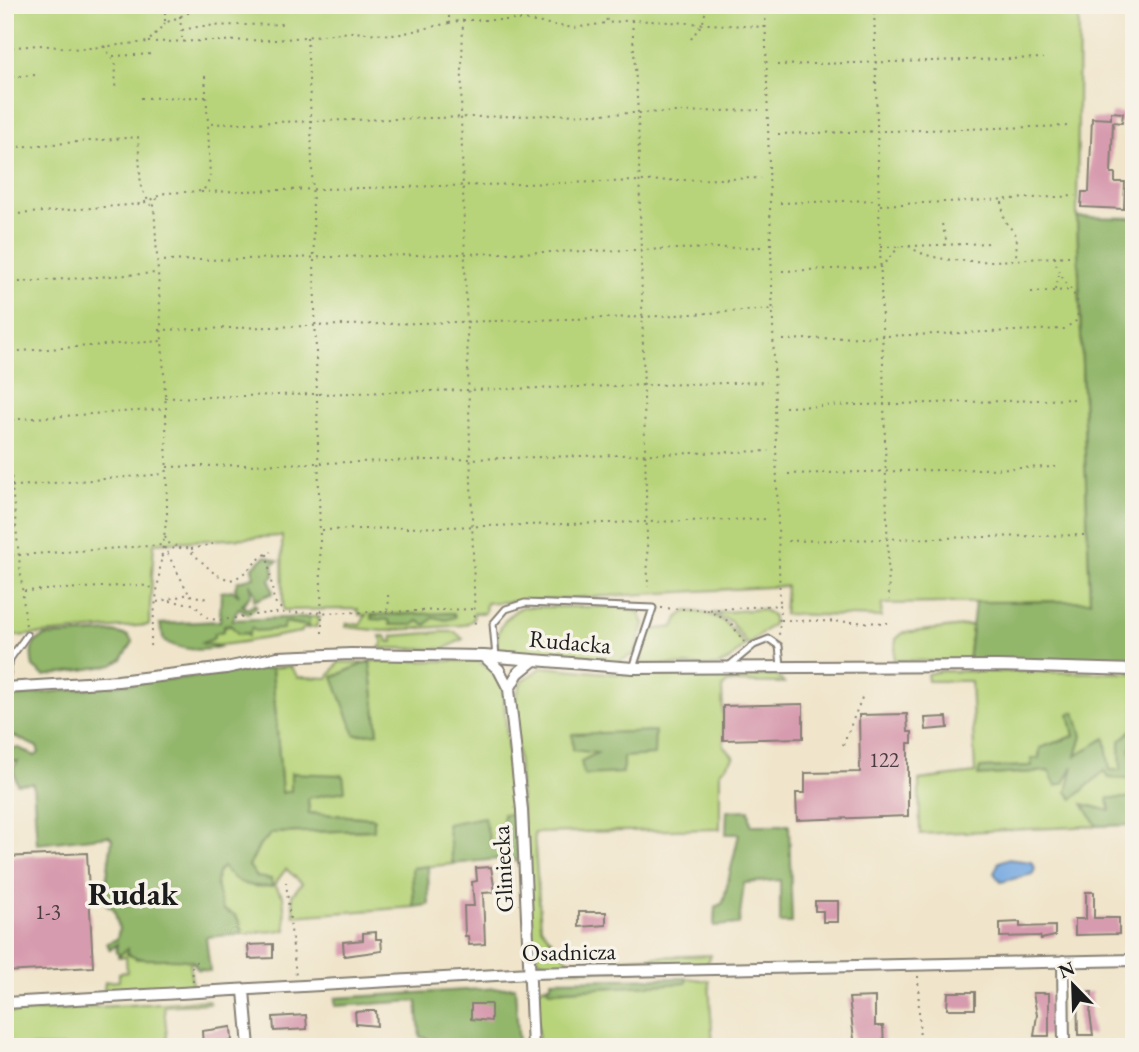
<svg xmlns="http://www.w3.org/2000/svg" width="1139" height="1052" font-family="'EB Garamond',serif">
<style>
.green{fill:#b8d47a;stroke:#6a784b;stroke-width:2}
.forest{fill:#92b66a;stroke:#576943;stroke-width:2}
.water{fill:#73a7e0;stroke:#48627e;stroke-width:2}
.building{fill:#d79baf}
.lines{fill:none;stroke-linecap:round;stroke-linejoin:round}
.service-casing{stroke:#868074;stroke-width:9}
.minor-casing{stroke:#868074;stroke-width:14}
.path{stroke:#868074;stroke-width:2;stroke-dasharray:2 5;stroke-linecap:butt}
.service{stroke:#fff;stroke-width:5}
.minor{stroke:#fff;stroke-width:10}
.labels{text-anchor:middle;stroke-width:7;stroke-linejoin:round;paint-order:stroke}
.number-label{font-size:21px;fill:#4b3c41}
.street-label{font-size:24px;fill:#1c1c1c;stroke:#f7f3e8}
.district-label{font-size:32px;font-weight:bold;fill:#1c1c1c;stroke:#f7f3e8}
</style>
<rect width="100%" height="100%" fill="#f7f3e8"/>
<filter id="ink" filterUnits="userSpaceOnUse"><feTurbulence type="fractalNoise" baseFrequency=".0143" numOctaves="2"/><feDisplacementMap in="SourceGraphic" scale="14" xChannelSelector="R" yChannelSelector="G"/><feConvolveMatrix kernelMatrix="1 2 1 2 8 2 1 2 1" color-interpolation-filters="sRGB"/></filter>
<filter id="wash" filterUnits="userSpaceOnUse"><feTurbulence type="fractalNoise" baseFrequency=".00686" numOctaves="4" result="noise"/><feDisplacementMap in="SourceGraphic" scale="28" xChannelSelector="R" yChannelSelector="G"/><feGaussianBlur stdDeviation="1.57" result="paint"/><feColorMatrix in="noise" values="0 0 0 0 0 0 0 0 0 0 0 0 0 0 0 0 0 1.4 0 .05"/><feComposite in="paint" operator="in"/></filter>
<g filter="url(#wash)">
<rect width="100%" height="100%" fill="#f0e5cb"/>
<!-- green -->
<path class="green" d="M5,5H1079L1077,217L1090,601L882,604L881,617L784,614L786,586L486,603L485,613H474L473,620L464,625L383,631L346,627L347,623L360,625L366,615H359L358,609L283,610L282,536L154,543L149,625L5,637Z
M522,607H624L639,612L644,624L634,654L616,663L499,652C492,633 506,615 522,607Z
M761,609L773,615V624L748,645L730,621L714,613Z
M687,611C720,613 726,621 745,646L729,660L717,666L643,664L640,656L651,630L674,627L679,616Z
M309,617H320L316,627L303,629L301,632C282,635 211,650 202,644C219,631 230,616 248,636L252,627L283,628V622L309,626Z
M972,625L968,662L894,660L896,639L903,633Z
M442,632H455L463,639L444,649L379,648L383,643L380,636H386L388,642H393L392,636Z
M370,661H477L493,671L503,688L513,814H503L506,845H491L448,824L453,864L412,868L414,907L294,916L292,895L302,883L286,869L274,885L283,896L286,930L240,934C244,920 235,914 223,910C219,896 210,877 223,867L257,877L249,866L259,846L272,833L373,830L374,818L309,813L308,798L291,774V792L282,793L272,668L290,666L298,677L328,678L339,662L365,663L333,677L378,732Z
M543,667L629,675L777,676L784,683L728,682L722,688L724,746L734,757L720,772V829L534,833L541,927L568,960L711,955L705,969L566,970L539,960L535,951H532L514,703L522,681Z
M940,671L1134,673V728L1120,741L1121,770L1110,771L1076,757L1082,736L1069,714L1074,736L1040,748L1039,758L1032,766L980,768L979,776L1049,771L1056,786L1075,763L1104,771L1109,778L1132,779L1133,798H1108L1110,811L1084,804L1097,826L920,834L919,780L975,773L971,681H928L927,674Z
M123,931L132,932L136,959L179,957L194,962L190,964L192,985L104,989L105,982L119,981V973L127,972L126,957H118V953L120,955Z
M687,978L709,981L713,1047H539L535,992L544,986L550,991L686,983Z
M208,1000L210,1003L164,1006L168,1047H5V1013Z"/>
<!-- forest -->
<path class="forest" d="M1077,217L1134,218V661L968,662L975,602L1090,601Z
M266,556L278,561L273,564L274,576L270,579L273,593L254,601L255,594L250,583L251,595L242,605L247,609L255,604L257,607L248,614L239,608L232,620L309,617V626L284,622L283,629L255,631L252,628L248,636L247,633L238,634L230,624L224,625V631L215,633L213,639L202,643L219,647C202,652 180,650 164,641L160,624L220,621L221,592L232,590L239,596L235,588L238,581L254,577L252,568Z
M454,613L455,617L446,620L434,617L426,625L418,621L413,625H390L389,620L372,619L371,615Z
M113,632L128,636L133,642L122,659L113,665L44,676L33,667C30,651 30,642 45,636Z
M370,661L378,733L355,735L333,677Z
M272,668L282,793L291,791V773L343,775L345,791L308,798L309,813L374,818V830L272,833L259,846L249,866L257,877L271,879L272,886C252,888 236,885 223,867C210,877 219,896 223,910L235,915L242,929L240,934L206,937L210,971L197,969L194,962C172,954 147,965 127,954V949L120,955L116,952L117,944L110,950L107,943L117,939L119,929L114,909L107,905L104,898L112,839L109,836L37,844L33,783L17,784L13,768L18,761L5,760L9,748H19L35,756L39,753L37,747L14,736L5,739V697Z
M1075,712L1082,736L1076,756L1105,738L1110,770H1121L1120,741L1134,728L1130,752L1134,756V825L1097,826L1083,804L1110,811L1108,798H1133L1132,779L1109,778L1104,771L1073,799L1067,792L1073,766L1064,783L1056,786L1049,771L978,776L980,768L1032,766L1031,759L1039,758L1040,748L1074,736L1069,714Z
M655,731L654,755L623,757V773L584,775L581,761L597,753L573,750L572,734Z
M749,810L751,825H789L792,923H780V880L744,883L739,924L714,926L715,907L723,903L739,834H726L727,811Z
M503,814H513L518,862L507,858L453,864L447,824L484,817L491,845H505Z
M428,866L429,905L414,907L412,868Z
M687,978L686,983L549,991L547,985H551V980Z
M515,987L519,1047H428L427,1038L420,1037L417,1001L335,1006V998Z"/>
<!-- water -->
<path class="water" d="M1007,859L1032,862L1035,868L1033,874L1001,882L994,873L999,862Z"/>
<g id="blocks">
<!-- building -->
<path class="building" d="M1111,112L1123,113L1122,123L1113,122L1111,173H1115V182H1125L1124,209L1081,207L1082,192H1089L1092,118L1111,119Z
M803,704V738L723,740V706Z
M907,714L908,732H912V743H908V816L797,820L796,793H805V773L860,772L859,715Z
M947,717L948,728L926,730L925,718Z
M87,853L93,967L5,972V857Z
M491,867L495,892L483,893L485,944L469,945L468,936H465L464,906H474L472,882L477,881L476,868Z
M1086,892H1094V918H1119V934L1075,935V919H1086Z
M815,901H838V922H823V911H815Z
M579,912H606V925L579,927Z
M1020,922V927L1055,926V936L1041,939L1040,936L1000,937V923Z
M376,932V939H381L382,951L344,956L343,942L363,940V933Z
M273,944V958L249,959L248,945Z
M948,992H975V1009H947Z
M1077,992H1092L1090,1014L1093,1035H1078Z
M1033,993H1049V1036H1034L1037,1015Z
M875,997V1026H883L884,1047H855L849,998Z
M471,1004H491V1021L471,1019Z
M367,1011H376L377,1026L356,1024L355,1012Z
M306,1015L307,1029L274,1031L273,1017Z
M231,1027L232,1041L203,1046L202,1031Z"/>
</g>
</g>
<g filter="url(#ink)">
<use href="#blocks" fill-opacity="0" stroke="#868074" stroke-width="2"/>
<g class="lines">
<!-- service casing -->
<g class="service-casing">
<path id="service" d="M496,657L493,624L506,609L525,603L653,608L633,668
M730,665L754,645L769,639L779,646L781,666
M5,688L10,659L27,635"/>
</g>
<!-- minor casing -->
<g class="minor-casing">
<path id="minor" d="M484,656L499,670L509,689L522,810L533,1047
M5,688L118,681L226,668L278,657L351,654L484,656L633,668L997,666L1134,670
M509,689L518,673L534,660
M1063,961L1064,1047
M244,991L249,1047
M5,1003L530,973L1134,960"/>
</g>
<!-- path -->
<path class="path" d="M165,5V23L195,10L245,5
M605,5L607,23L632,20L765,27
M765,5L780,605
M874,5L889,600
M180,16L182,38
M463,20H522L574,28L606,23
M632,20L638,113L648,587
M449,23L463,20L461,116L475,626
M182,30L202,26L283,24
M691,39L703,22L707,5
M148,42L276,40L351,32L396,35L449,23V5
M104,46L116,65L115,91
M5,48L39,45L80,49L148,42L165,23
M113,56L154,54
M777,65L1044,58
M205,76L208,123
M5,77L35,75
M141,98L206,97
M778,134L1070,126
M5,148L138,137L141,188L154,211
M201,192L761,178
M1002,202L1004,220L1017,236L1016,258
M780,203L877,200
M880,205L1076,196
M5,215L141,204L165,193L203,191L210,179L208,124L311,121L307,36
M942,224L947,243
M909,246C939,271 1029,258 1069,256
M881,247L991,243
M157,261L763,247
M782,271L881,267L900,246
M5,283L157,273
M1055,290L1059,275
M1031,292L1072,290
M159,330L642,317L775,309
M783,340L1064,329L1076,321C1087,293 1056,283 1055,257
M5,352L161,341
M5,379L12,487L26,627
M165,398L767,382
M785,407L1078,399
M5,420L165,409
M167,467L769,451
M788,474L1056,467
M5,487L165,474
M322,530L769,519
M165,537L168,543L176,546
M788,541L1084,535
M191,549L213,544
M267,554L274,601L284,612
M5,556L163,545L189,594L157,602
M161,557L174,548H187L215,574L230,580C248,576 254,558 271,552
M24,591L140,585L154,588
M190,595L208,599
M170,601L193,604L209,619L222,620L268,613L383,612L389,608L388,595
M661,608L706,610L780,605L779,637
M707,610L730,622L744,642
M386,612L474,609
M781,620L889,623
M322,633L311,121L759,110
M150,646L167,514L166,409L154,205L157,198
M843,745L863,695
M286,882L296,976
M918,976L920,1047
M193,982L192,965L198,961"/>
<!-- service -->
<use href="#service" class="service"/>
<!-- minor -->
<use href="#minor" class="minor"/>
</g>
</g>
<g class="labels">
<!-- number labels -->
<g class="number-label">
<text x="884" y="767">122</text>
<text x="48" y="919">1-3</text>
</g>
<!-- street labels -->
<g class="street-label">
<text transform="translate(570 642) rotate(5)" y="8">Rudacka</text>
<text transform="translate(503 869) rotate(-93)" y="8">Gliniecka</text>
<text transform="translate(569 952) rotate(-1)" y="8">Osadnicza</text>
</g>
<!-- district labels -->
<g class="district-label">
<text x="133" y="905">Rudak</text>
</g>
</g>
<!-- margin -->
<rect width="1139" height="1052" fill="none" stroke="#f7f3e8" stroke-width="28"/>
<!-- north arrow -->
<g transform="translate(1073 985) rotate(337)" stroke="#f7f3e8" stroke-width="5" paint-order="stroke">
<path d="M0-5L12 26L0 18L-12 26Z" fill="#1c1c1c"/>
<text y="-10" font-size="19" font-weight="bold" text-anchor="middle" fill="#1c1c1c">N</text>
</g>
</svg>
